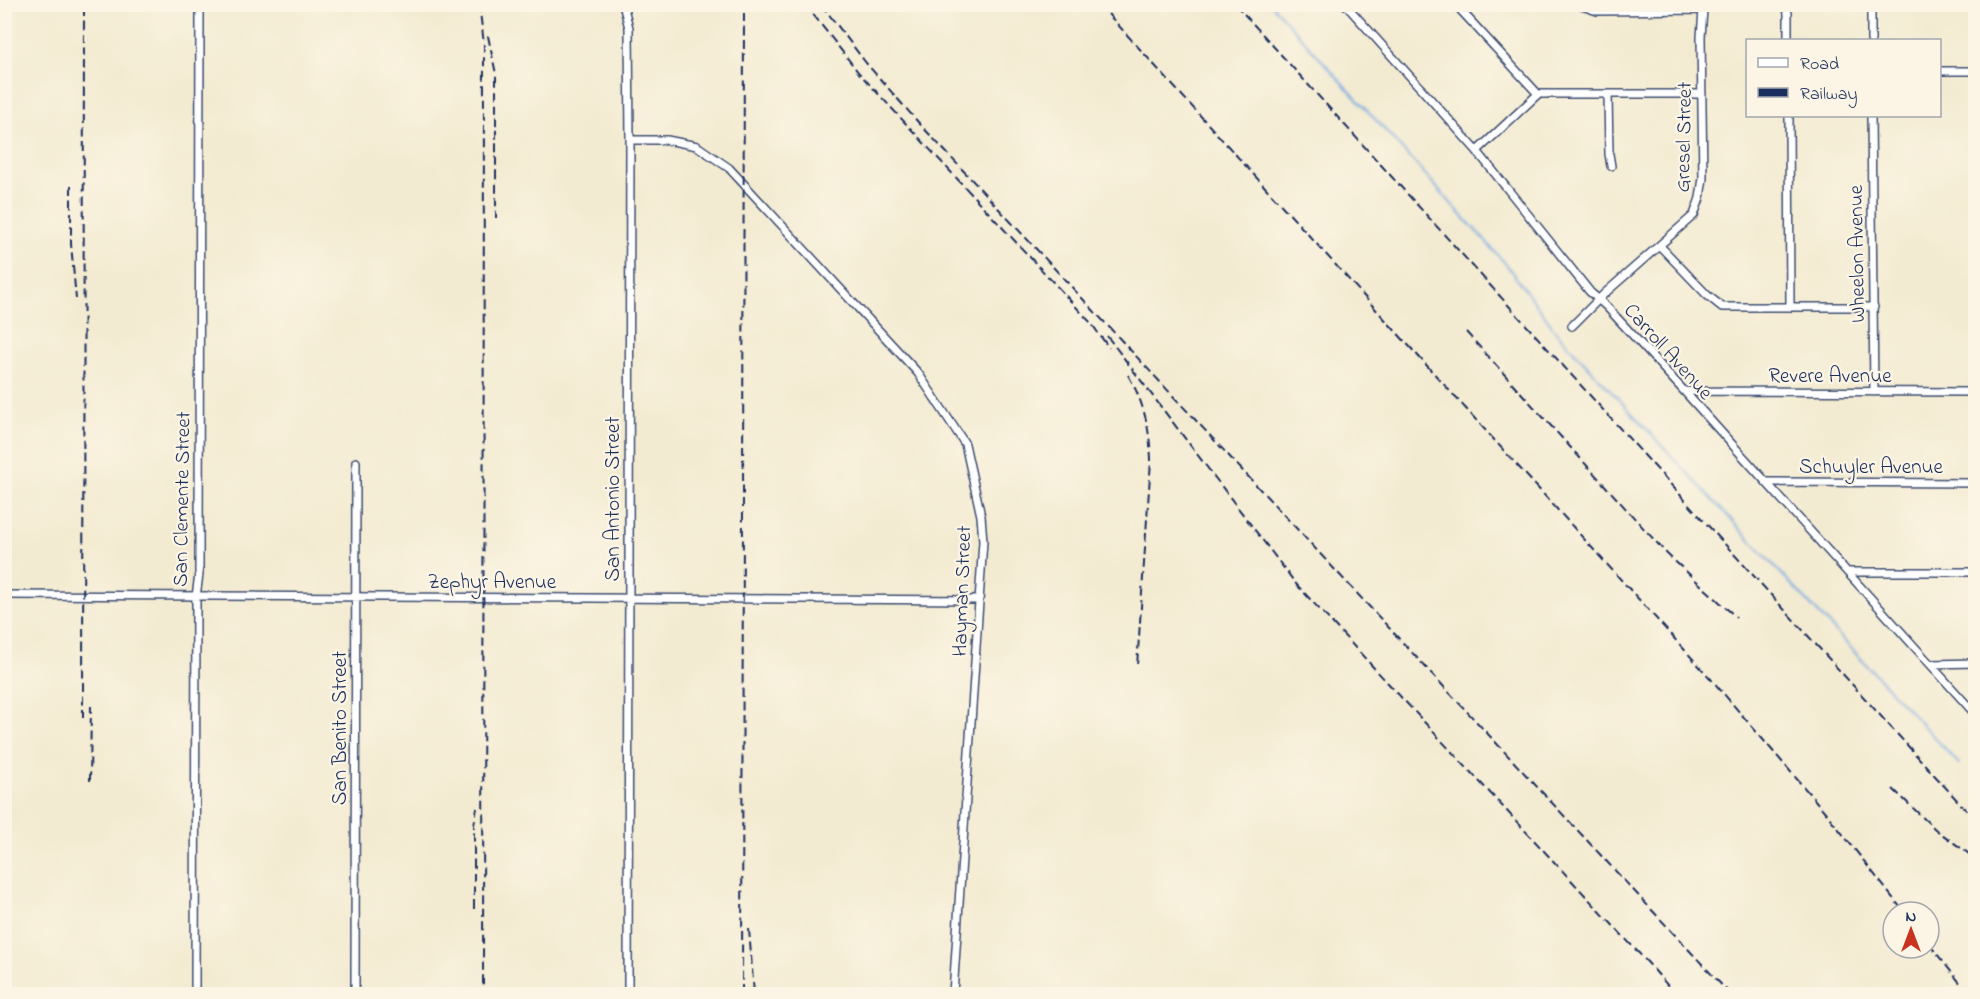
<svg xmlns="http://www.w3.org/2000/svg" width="1980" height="999" font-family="'Indie Flower',sans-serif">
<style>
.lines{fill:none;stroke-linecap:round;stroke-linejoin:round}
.stream{stroke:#73a8e0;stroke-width:2}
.street-casing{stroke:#3b4b6f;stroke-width:10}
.street{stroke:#fff;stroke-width:7}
.rail{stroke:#1b2f5e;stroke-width:2;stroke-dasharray:9 4.5;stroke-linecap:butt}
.labels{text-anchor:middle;stroke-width:4.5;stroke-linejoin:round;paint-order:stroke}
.street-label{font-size:21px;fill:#1b2f5e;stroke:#fcf5e5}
</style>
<rect width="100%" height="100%" fill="#fcf5e5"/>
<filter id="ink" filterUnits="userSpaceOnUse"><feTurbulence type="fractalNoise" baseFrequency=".0167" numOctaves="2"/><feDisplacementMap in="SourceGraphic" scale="12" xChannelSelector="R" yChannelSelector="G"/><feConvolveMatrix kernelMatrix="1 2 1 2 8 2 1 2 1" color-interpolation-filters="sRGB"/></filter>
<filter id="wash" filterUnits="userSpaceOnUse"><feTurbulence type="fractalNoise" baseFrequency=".008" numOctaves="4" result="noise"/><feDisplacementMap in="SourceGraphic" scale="24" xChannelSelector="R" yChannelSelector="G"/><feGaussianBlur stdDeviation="1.35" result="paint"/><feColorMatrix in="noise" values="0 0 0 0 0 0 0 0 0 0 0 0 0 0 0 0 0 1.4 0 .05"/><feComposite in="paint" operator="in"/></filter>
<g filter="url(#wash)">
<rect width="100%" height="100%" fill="#f3ebd1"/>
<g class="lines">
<!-- stream -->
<path class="stream" d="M1271,4L1505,263L1558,334L1959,764"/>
</g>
</g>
<g filter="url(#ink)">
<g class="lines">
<!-- street casing -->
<g class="street-casing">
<path id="street" d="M623,4L629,28L630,140L628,994
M1345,4L1477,151L1590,292L1607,307L1684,391L1976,715
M1455,4L1538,94H1702
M1576,4L1597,11L1703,10
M1785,4L1788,13V40
M1871,4V40
M1940,71H1976
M1608,94L1609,154L1611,166
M1789,116L1790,307
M1871,116L1874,392
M630,140H667L697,146L729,168L918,373L965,444L981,516L983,541L953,994
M1477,151L1538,94
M1660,246L1707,295L1722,307H1874
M1572,326L1604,294L1694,215L1700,198L1703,178L1701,37L1703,10L1708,4
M1684,391L1976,392
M1766,482L1976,483
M1848,572H1976
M4,595L979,600
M1930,664L1976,663
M195,994L196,597L199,574L200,4
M355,994L356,462"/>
</g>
<!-- street -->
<use href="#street" class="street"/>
<!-- rail -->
<path class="rail" d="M477,4L480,12L484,44L483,994
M805,4L859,73L1091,323L1109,348
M821,4L866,63L918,122L1730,994
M1099,4L1711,679L1826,813L1904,912
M1235,4L1976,821
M488,36L496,74V218
M71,185V244L76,299
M1466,332L1667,554L1736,617
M1107,336L1296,584L1648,963L1675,994
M1128,375C1144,402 1150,430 1151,460L1137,666
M83,718L84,4
M90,781L91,706
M1893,789L1935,829L1976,859
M474,909V825L477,808
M749,929L754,994
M1929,944L1969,994
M742,994L744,4"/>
</g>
</g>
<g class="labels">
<!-- street labels -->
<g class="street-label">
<text transform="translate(1683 137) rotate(-89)" y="7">Gresel Street</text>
<text transform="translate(1856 254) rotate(-91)" y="7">Wheelon Avenue</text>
<text transform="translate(1669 351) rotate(48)" y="7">Carroll Avenue</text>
<text x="1830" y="382">Revere Avenue</text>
<text x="1871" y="473">Schuyler Avenue</text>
<text transform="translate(181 499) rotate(-89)" y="7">San Clemente Street</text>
<text transform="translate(612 499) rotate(-90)" y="7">San Antonio Street</text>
<text x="492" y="588">Zephyr Avenue</text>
<text transform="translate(961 591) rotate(-88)" y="7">Hayman Street</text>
<text transform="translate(339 728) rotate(-90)" y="7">San Benito Street</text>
</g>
</g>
<!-- margin -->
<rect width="1980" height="999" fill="none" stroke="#fcf5e5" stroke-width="24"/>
<!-- legend -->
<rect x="1746" y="39" width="195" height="78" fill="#fcf5e5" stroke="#a2a6af" stroke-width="1.5"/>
<rect x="1758" y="58" width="30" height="9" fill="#ffffff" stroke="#a2a6af" stroke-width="1.5"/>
<text x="1800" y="69" font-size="18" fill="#1b2f5e">Road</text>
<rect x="1758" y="88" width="30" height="9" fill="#1b2f5e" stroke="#a2a6af" stroke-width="1.5"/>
<text x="1800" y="99" font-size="18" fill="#1b2f5e">Railway</text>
<!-- north arrow -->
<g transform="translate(1911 930)"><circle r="28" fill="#fcf5e5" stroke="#a2a6af" stroke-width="1.5"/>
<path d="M0-4.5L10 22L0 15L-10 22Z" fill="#c8321e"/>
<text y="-9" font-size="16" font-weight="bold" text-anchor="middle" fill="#1b2f5e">N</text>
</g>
</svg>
